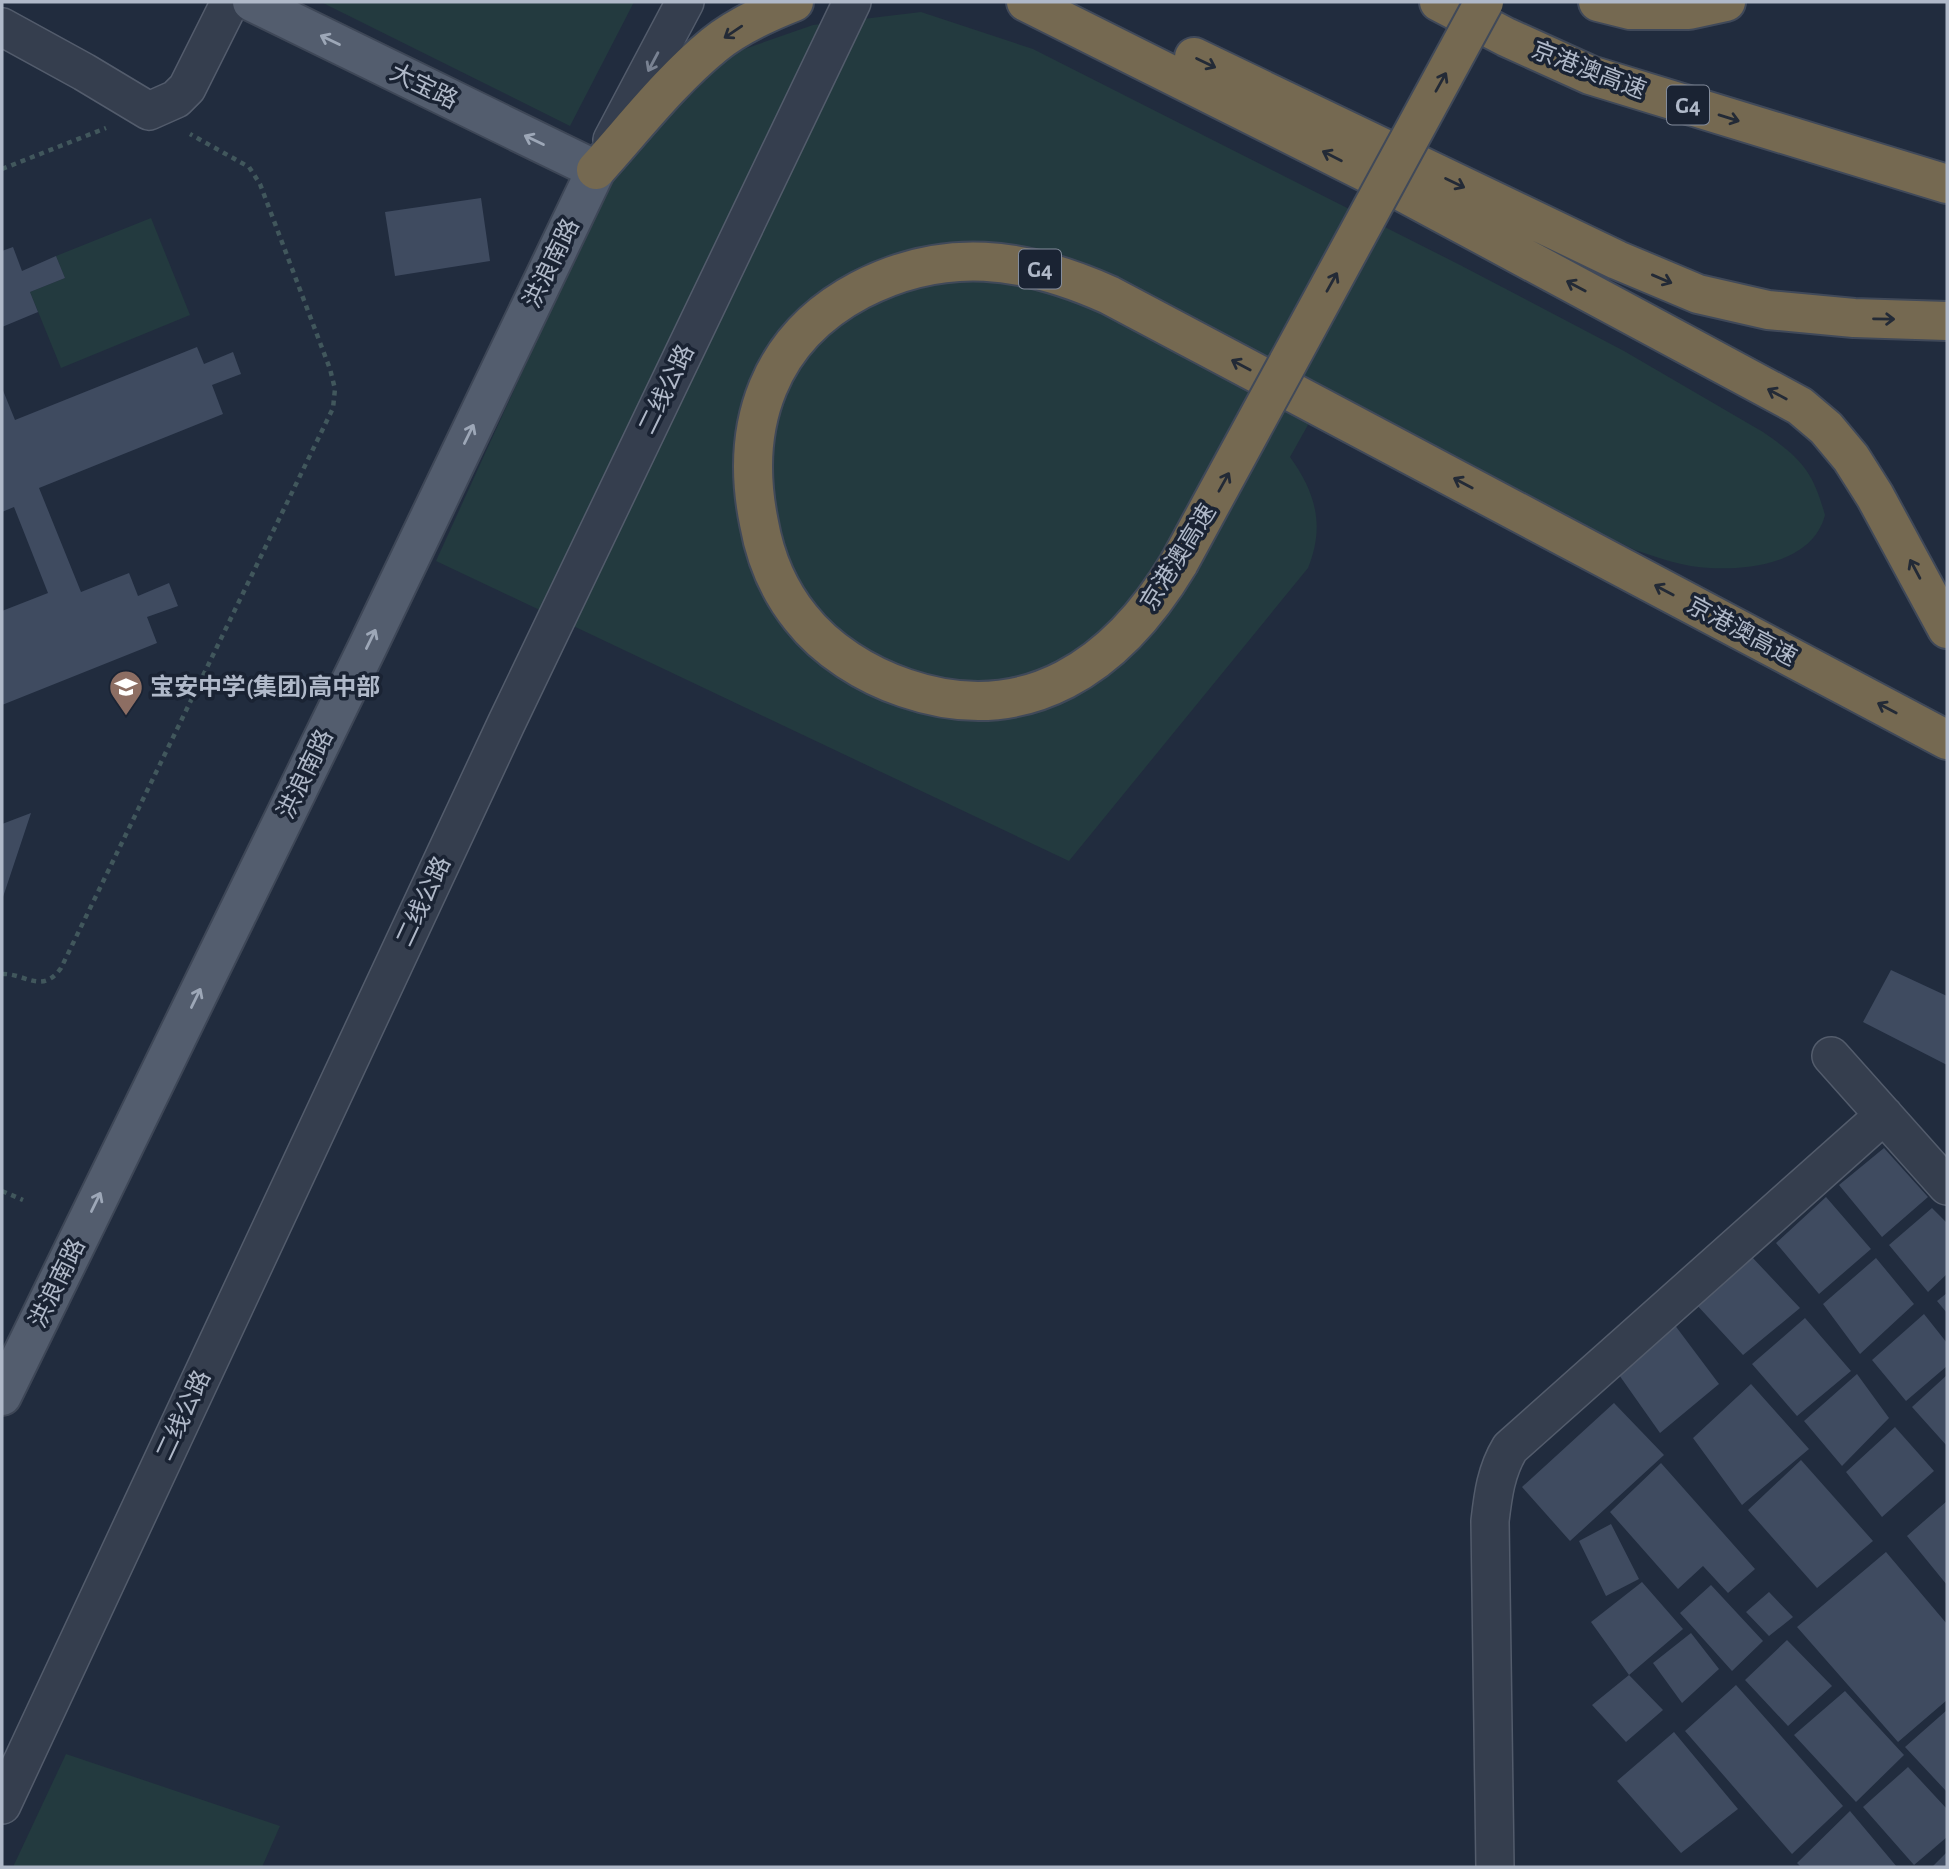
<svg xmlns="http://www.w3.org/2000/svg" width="1949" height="1869" font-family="'Alegreya Sans','Noto Sans SC',sans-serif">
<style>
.green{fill:#233a3f}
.building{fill:#3f4b60}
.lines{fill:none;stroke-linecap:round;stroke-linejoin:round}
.minor-casing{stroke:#535c6c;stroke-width:40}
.major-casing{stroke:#3e4757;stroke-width:42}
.highway-casing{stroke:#404959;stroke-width:42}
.path{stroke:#41575c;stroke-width:4.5;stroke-dasharray:5 5;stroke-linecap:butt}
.minor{stroke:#353e4e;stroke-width:37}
.major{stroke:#535d6e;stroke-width:38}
.highway{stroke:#756951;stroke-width:38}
.highway-bridge-casing{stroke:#404959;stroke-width:42;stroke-linecap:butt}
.highway-bridge{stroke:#756951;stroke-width:38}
.oneway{stroke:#232a36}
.oneway2{stroke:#9da7b7}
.oneway3{stroke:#798292}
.labels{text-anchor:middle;stroke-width:7;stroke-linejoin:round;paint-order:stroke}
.shield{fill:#1a2333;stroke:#838c9c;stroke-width:2}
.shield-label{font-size:23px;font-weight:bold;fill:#b0b9c9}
.street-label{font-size:24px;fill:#b0b9c9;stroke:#1a2333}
.poi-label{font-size:24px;font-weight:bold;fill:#b0b9c9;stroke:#1a2333;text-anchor:start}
</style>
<rect width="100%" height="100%" fill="#212c3e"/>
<!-- green -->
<path class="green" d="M321,2H634L570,126Z
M921,12L1033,49L1460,265L1624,351L1763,432C1801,458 1813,471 1825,515C1813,562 1752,570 1710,568C1684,567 1659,558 1635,550L1323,398L1290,457C1316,493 1325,526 1308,568L1069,861L436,561L613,173L733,53L813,25Z
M151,218L190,315L61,368L30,292L65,278L56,256Z
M66,1754L280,1826L262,1867H13Z"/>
<!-- building -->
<path class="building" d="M481,198L490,261L395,276L385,212Z
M13,247L22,271L56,256L65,278L30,292L38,312L2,327V251Z
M197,347L204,364L233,352L241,374L212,385L223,414L39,488L81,592L129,573L138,596L169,583L178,606L147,617L157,643L2,705V611L48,593L14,507L2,512V388L15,420Z
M31,813L2,900V824Z
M1891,970L1947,996V1065L1863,1022Z
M1884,1148L1928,1197L1882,1237L1839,1185Z
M1826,1197L1871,1249L1819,1294L1776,1243Z
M1932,1208L1947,1223V1274L1928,1292L1889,1245Z
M1751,1256L1800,1308L1743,1355L1695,1303Z
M1876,1258L1914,1304L1860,1354L1823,1304Z
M1947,1293V1313L1937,1301Z
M1924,1314L1947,1343V1366L1906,1401L1872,1360Z
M1805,1318L1851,1371L1797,1416L1752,1364Z
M1674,1324L1719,1384L1660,1433L1617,1372Z
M1857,1374L1889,1418L1842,1466L1804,1421Z
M1947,1375V1446L1912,1407Z
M1751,1384L1809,1449L1742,1505L1693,1438Z
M1614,1403L1664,1455L1570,1541L1522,1487Z
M1895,1427L1934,1471L1882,1517L1846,1472Z
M1801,1460L1873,1541L1817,1588L1748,1510Z
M1661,1463L1755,1569L1728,1593L1703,1566L1678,1589L1610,1512Z
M1947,1501V1585L1907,1536Z
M1611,1524L1639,1579L1606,1596L1579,1541Z
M1886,1552L1947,1624V1700L1898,1742L1797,1627Z
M1642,1582L1683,1629L1629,1675L1591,1622Z
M1711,1585L1763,1641L1732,1671L1680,1613Z
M1769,1592L1793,1617L1769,1636L1746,1612Z
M1691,1633L1719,1669L1682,1703L1653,1663Z
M1787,1640L1832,1686L1788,1726L1745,1680Z
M1629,1675L1663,1710L1626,1742L1592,1705Z
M1736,1685L1843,1806L1792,1854L1685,1731Z
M1845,1691L1904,1755L1856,1802L1794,1735Z
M1947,1710V1792L1905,1747Z
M1674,1732L1738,1809L1681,1853L1617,1781Z
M1908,1767L1947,1809V1837L1914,1865L1863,1807Z
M1850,1811L1897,1867H1801L1797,1863Z
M1947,1852V1867H1932Z"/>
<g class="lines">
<!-- minor casing -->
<g class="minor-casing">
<path id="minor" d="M2,27L84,72L149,111L176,99L187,88L230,2
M612,140L685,2
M1831,1056L1947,1186
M2,1805L506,724L852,2
M1495,1867L1490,1521C1493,1495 1496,1471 1510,1448L1884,1115"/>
</g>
<!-- major casing -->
<g class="major-casing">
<path id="major" d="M2,1396L368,646L596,170L252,2"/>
</g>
<!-- highway casing -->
<g class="highway-casing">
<path id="highway" d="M1026,2L1367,173L1800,406L1826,428L1851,458L1875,496L1947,629
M1439,2L1506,37L1590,75L1947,184
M1598,2L1630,10H1689L1726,2
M1194,57L1617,260L1698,294L1768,310L1854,318L1947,321
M596,170C634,128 670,81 714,45C737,26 766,13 794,2
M1179,563C1118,665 1027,730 905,688C866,675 826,650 801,618C779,591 765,557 759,523C739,425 769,338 860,290C945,246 1024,257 1109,295L1947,740"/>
</g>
<!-- path -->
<path class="path" d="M2,169L106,128
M2,974C25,973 42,995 61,968L333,408L335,389L330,369L260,184L249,167L190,134
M2,1191L23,1200"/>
<!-- minor -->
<use href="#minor" class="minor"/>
<!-- major -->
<use href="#major" class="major"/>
<!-- highway -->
<use href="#highway" class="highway"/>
<!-- highway-bridge casing -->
<g class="highway-bridge-casing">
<path id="highway-bridge" d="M1179,563L1484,2"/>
</g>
<!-- highway-bridge -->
<use href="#highway-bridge" class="highway-bridge"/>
</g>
<!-- one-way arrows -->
<defs><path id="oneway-shaft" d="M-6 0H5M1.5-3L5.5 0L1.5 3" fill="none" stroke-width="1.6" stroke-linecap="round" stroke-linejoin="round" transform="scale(1.75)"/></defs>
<g class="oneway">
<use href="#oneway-shaft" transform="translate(733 32) rotate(146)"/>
<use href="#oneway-shaft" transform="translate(1206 63) rotate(26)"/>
<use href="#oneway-shaft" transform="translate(1441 82) rotate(-61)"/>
<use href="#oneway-shaft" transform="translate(1729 118) rotate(17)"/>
<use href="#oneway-shaft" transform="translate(1332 156) rotate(-153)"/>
<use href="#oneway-shaft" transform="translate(1455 183) rotate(26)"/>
<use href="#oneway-shaft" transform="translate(1662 279) rotate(23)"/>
<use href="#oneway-shaft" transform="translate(1332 282) rotate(-61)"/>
<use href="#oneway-shaft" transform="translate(1576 286) rotate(-152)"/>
<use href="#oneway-shaft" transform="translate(1884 319) rotate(1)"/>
<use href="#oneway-shaft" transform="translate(1241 365) rotate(-152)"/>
<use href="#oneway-shaft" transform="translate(1777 394) rotate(-152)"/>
<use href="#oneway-shaft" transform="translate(1224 482) rotate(-61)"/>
<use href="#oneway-shaft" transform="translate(1463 483) rotate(-152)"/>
<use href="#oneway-shaft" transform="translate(1915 569) rotate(-118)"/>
<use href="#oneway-shaft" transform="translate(1664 590) rotate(-152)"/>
<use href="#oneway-shaft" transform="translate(1887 708) rotate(-152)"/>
</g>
<g class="oneway2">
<use href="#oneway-shaft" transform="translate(330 40) rotate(-154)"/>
<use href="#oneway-shaft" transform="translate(534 140) rotate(-154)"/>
<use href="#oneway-shaft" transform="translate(469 434) rotate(-64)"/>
<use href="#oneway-shaft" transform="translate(371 639) rotate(-64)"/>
<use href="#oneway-shaft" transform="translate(196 998) rotate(-64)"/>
<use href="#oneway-shaft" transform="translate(96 1202) rotate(-64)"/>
</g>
<use class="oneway3" href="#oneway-shaft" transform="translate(653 62) rotate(118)"/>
<!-- icons -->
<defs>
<g id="school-pin" transform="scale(1.75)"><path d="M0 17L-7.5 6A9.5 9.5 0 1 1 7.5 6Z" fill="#8d6e63" stroke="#1a2333"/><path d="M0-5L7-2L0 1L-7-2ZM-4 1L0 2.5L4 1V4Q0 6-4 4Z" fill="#fff"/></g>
</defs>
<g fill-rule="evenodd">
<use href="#school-pin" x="126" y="687"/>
</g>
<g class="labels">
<!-- shield labels -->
<g class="shield">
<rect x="1667" y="85.5" width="42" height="39" rx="5"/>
<rect x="1019" y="249.5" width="42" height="39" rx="5"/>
</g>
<g class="shield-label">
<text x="1688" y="113">G4</text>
<text x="1040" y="277">G4</text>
</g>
<!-- street labels -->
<g class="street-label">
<text transform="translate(1589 70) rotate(21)" y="8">京港澳高速</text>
<text transform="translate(424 86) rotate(26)" y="8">大宝路</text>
<text transform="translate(551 263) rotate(-64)" y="8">洪浪南路</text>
<text transform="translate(666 389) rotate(-64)" y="8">二线公路</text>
<text transform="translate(1178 557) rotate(-58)" y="8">京港澳高速</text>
<text transform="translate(1742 631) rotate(28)" y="8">京港澳高速</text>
<text transform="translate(305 774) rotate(-64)" y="8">洪浪南路</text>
<text transform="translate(423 901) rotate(-65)" y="8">二线公路</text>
<text transform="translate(57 1283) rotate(-64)" y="8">洪浪南路</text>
<text transform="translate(183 1415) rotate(-65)" y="8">二线公路</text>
</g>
<!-- poi labels -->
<g class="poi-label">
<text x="150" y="695">宝安中学(集团)高中部</text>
</g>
</g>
<!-- border -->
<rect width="1949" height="1869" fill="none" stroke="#b0b9c9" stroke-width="7"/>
</svg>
